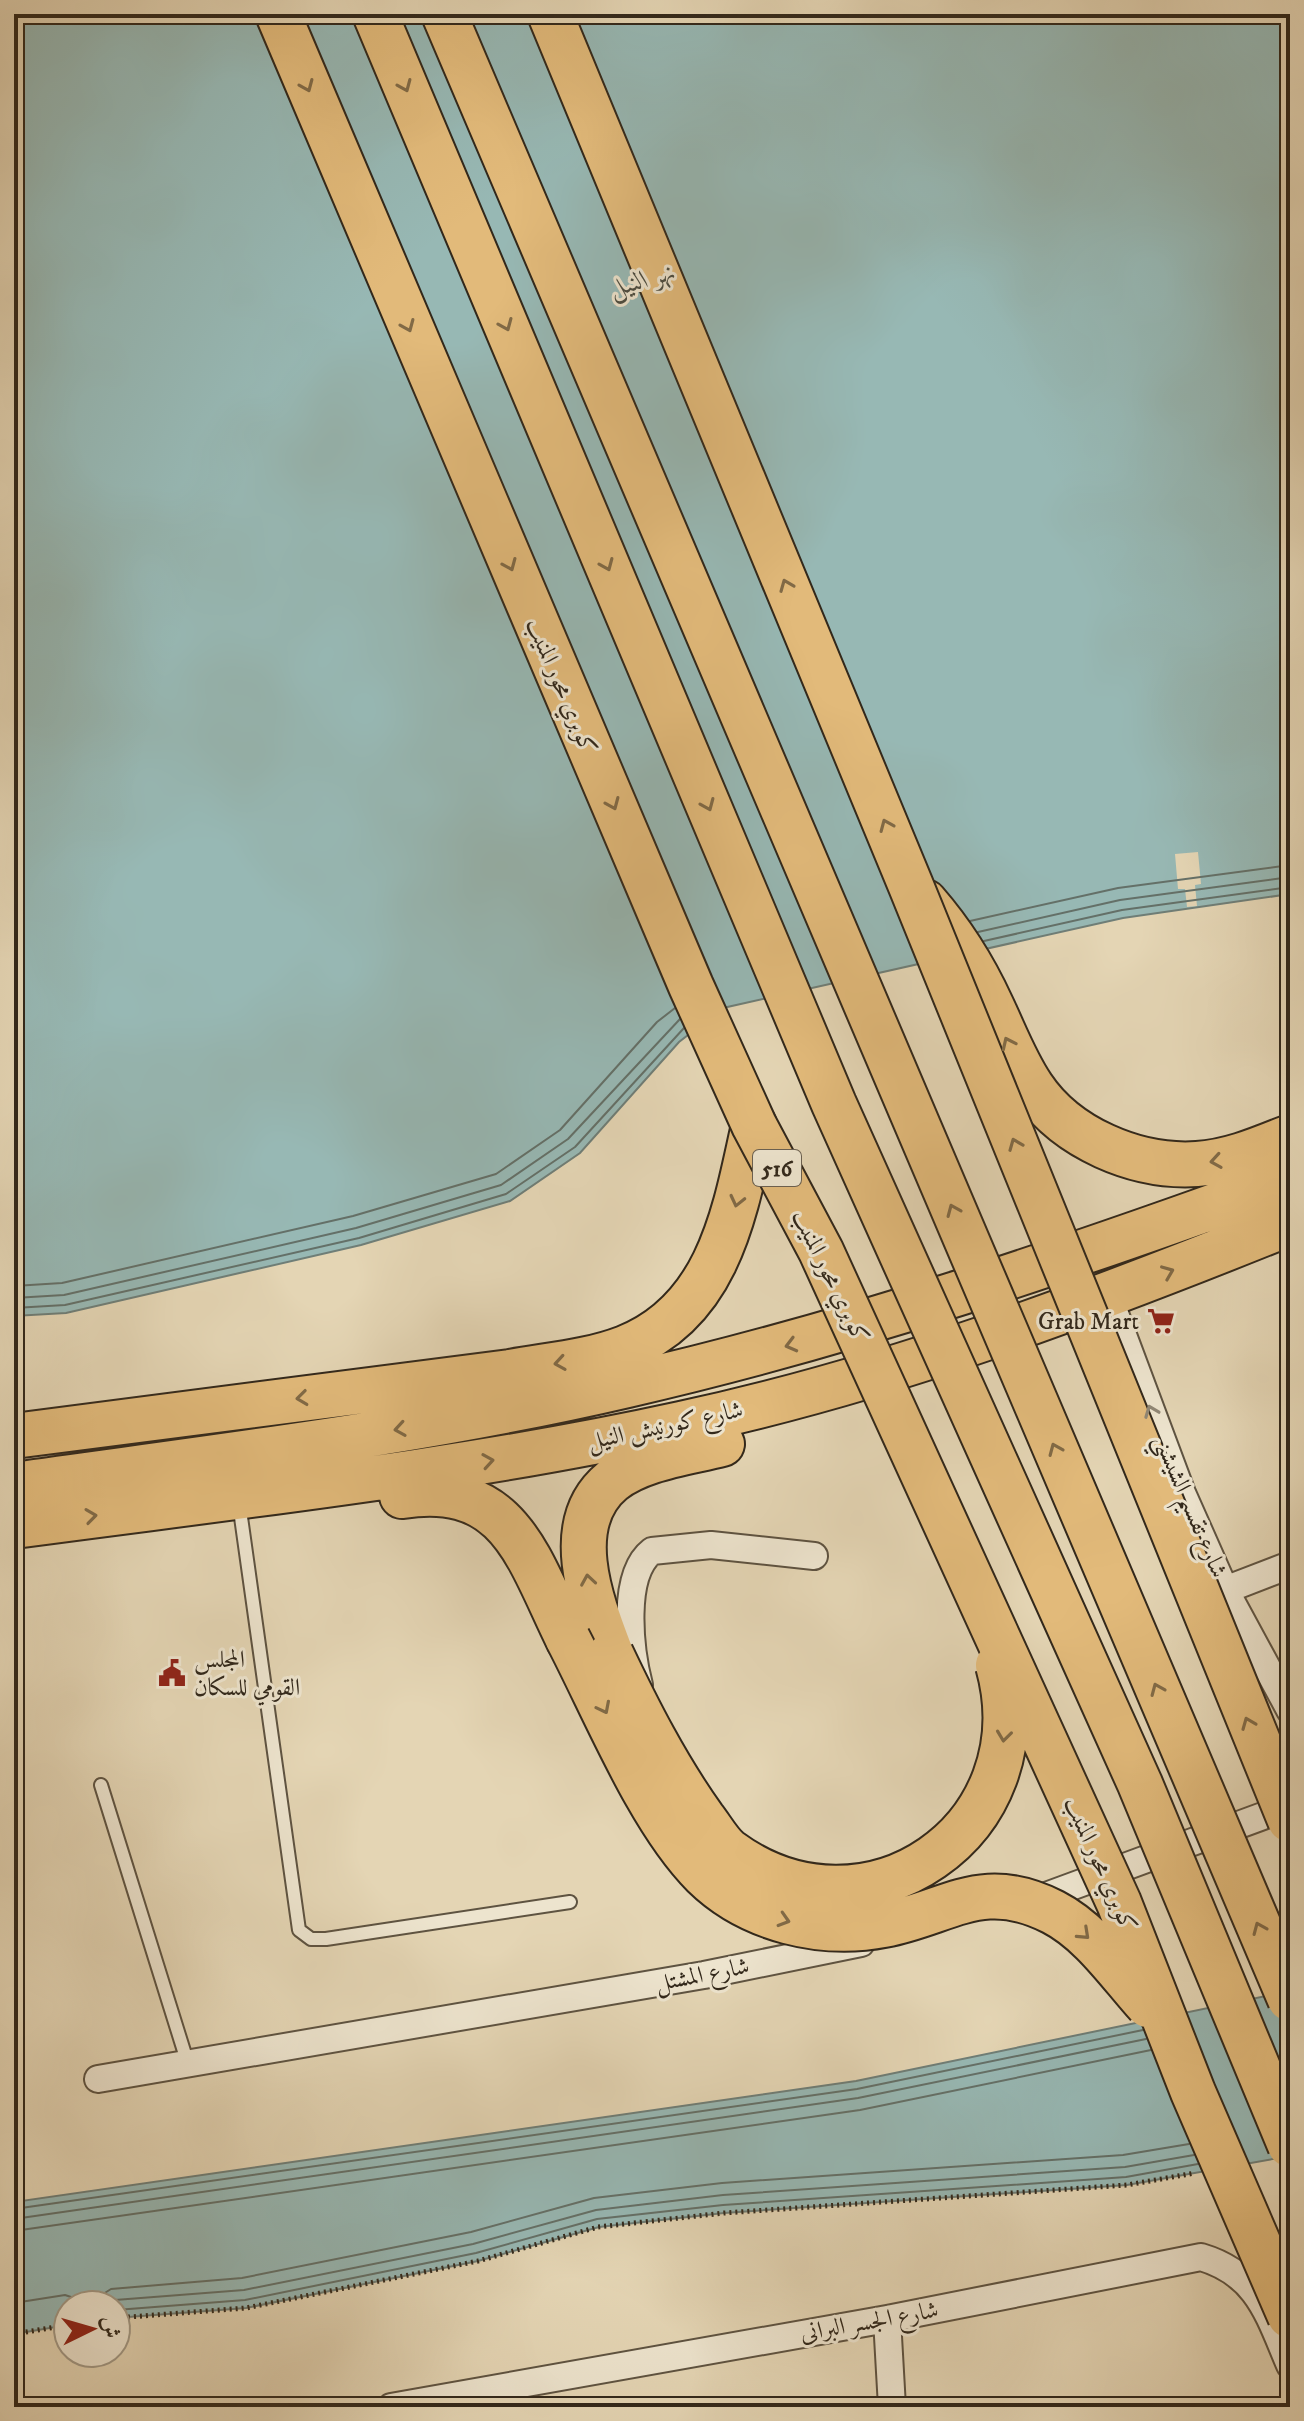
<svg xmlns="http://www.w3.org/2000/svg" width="1304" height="2421" font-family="'IM FELL DW Pica',Amiri,serif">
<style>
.water{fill:#97b8b4;stroke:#6f7e77;stroke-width:2}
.pier{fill:#e4d5b4}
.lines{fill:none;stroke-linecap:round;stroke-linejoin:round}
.shore{stroke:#647068;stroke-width:2}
.lane-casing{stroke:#5e5341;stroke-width:16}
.street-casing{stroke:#5e5341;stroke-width:30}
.highway-casing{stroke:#32281b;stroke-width:48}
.path{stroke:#32281b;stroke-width:5;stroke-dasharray:2 4;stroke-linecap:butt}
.lane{stroke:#ede4ce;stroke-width:12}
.street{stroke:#ede4ce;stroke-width:26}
.highway{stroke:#e2ba7a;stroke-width:44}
.highway-bridge-casing{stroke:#32281b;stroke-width:48;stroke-linecap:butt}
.highway-bridge{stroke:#e2ba7a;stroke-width:44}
.oneway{stroke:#816a46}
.oneway2{stroke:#908674}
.labels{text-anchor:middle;stroke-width:6;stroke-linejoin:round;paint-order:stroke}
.shield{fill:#ede4ce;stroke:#6a6051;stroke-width:2}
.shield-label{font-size:22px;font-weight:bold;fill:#32281b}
.street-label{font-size:24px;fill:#32281b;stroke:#ede4ce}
.poi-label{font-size:24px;fill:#32281b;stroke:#ede4ce;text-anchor:end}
.water-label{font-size:26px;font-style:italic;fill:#4b4c41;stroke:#ede4ce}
</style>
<rect width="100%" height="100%" fill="#e4d5b4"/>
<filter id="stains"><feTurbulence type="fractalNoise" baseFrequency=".0025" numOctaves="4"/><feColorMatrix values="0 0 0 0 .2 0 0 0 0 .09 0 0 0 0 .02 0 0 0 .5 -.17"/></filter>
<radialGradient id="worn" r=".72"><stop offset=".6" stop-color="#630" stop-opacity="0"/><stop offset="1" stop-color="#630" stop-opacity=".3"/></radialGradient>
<!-- water -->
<path class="water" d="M14,14H1290V894L1123,918L723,1008L679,1042L580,1153L510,1201L361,1245L66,1313L14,1316Z
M1290,1991V2156L1127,2185L724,2213L599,2227L478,2261L246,2308L116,2318V2305H68V2325L14,2334V2202L856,2081Z"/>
<!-- pier -->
<path class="pier" d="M1198,852L1201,884L1195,885L1197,906L1187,907L1185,889H1178L1175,854Z"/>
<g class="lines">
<!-- shore -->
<path class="shore" d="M970,921L1118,888L1290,865
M978,932L1120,900L1290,877
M984,941L1122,910L1290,887
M14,1286L62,1283L353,1216L496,1174L560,1130L657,1022L675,1008
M14,1298L64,1295L356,1228L501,1185L568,1139L680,1019
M14,1308L65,1305L359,1238L506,1194L575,1147L684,1028
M14,2209L857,2089L1143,2030
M14,2219L858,2098L1146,2039
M14,2231L860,2110L1151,2050
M14,2303L65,2295L89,2303L111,2289L242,2278L471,2232L594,2198L722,2183L1123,2155L1189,2144
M104,2305L115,2300L244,2290L473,2244L596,2210L723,2195L1125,2167L1194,2155
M116,2310L245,2300L476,2253L597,2219L723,2205L1126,2177L1198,2164"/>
<!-- lane casing -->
<g class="lane-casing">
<path id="lane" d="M239,1503L299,1930L311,1939H326L570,1902
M101,1785L188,2064"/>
</g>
<!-- street casing -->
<g class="street-casing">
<path id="street" d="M1108,1295L1182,1493L1225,1590L1290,1710
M1225,1590L1290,1565
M639,1685C630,1650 621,1575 652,1551L711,1545L814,1556
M1027,1903L1290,1806
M98,2079L704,1975L861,1943
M887,2319L892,2407
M391,2407L887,2319L1201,2257C1258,2274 1268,2314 1290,2365"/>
</g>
<!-- highway casing -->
<g class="highway-casing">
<path id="highway" d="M925,902C952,933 974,968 991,1005C1004,1032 1015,1062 1032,1087C1066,1138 1136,1168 1197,1164C1230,1162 1260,1149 1290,1137
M14,1436L510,1372C548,1365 589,1362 625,1348C719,1311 735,1212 754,1125
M14,1485C219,1456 425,1432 627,1385C854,1333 1072,1258 1290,1179
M402,1496C510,1479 528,1558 568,1639
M14,1526C237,1496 462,1472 681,1424C891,1379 1092,1303 1290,1223
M611,1654C592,1604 560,1524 612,1481C641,1458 687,1453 722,1444"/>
</g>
<!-- path -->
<path class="path" d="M1287,870L1288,894
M116,2318L246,2308L478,2261L598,2227L724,2213L1127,2185L1195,2173
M14,2334L68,2325"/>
<!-- lane -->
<use href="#lane" class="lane"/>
<!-- street -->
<use href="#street" class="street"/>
<!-- highway -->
<use href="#highway" class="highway"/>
<!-- highway-bridge casing -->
<g class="highway-bridge-casing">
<path id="highway-bridge" d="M278,14L691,986L754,1125L821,1251L1119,1903L1193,2092L1290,2316
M375,14L834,1104L1140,1784L1290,2145
M444,14L1290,1999
M550,14L911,886L1290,1820
M568,1639C605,1710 649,1820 704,1875C750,1920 822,1937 884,1925C950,1912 982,1876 1053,1912C1092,1932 1119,1973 1148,2005
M611,1654C638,1711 666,1766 703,1818C711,1828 719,1843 729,1851C866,1952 1044,1830 998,1665"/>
</g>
<!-- highway-bridge -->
<use href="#highway-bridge" class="highway-bridge"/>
</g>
<!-- one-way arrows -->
<defs><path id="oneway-chevron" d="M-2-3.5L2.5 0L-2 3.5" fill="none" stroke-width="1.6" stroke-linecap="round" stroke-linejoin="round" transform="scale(2)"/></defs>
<g class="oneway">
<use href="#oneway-chevron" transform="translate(307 86) rotate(67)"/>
<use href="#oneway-chevron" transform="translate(405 86) rotate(67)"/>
<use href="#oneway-chevron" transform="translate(506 325) rotate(67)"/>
<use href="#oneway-chevron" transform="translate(408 326) rotate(67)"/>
<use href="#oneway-chevron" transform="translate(510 565) rotate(67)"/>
<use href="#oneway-chevron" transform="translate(607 565) rotate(67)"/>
<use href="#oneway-chevron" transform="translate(786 585) rotate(-112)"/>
<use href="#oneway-chevron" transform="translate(613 804) rotate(67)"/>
<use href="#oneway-chevron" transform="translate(708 805) rotate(67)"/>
<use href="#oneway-chevron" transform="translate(886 825) rotate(-113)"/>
<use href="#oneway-chevron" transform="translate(1008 1043) rotate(-115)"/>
<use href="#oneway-chevron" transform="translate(1015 1144) rotate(-112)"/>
<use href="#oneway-chevron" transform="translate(1216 1161) rotate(171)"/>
<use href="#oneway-chevron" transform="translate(737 1201) rotate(103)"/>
<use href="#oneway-chevron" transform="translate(953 1210) rotate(-113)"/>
<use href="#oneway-chevron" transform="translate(1168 1272) rotate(-22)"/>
<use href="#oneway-chevron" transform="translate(791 1345) rotate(165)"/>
<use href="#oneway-chevron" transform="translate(560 1363) rotate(171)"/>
<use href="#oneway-chevron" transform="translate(302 1398) rotate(173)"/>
<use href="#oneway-chevron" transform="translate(400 1429) rotate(171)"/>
<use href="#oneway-chevron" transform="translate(1055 1449) rotate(-113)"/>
<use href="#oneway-chevron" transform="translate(488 1461) rotate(-9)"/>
<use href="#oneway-chevron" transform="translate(91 1516) rotate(-8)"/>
<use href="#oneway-chevron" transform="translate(588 1580) rotate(-99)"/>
<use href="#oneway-chevron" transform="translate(1157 1689) rotate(-113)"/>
<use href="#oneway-chevron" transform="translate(604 1708) rotate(63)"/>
<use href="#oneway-chevron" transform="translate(1248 1723) rotate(-112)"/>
<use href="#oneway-chevron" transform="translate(1004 1736) rotate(97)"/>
<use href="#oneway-chevron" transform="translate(784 1920) rotate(17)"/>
<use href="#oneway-chevron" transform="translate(1259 1928) rotate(-113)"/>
<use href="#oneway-chevron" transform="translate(1084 1934) rotate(43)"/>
</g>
<use class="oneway2" href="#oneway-chevron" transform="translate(1151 1411) rotate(-111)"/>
<!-- icons -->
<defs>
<g id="supermarket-bare" transform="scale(2.16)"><path d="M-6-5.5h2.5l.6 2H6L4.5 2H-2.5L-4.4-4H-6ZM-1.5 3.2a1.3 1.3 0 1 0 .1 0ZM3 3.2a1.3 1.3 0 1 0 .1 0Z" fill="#8f2418" stroke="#ede4ce" stroke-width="2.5" paint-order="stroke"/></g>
<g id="civic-bare" transform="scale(2.16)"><path d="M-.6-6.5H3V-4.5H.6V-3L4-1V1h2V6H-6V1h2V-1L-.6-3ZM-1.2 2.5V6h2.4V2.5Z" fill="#8f2418" stroke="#ede4ce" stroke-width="2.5" paint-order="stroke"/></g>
</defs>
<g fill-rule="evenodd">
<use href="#supermarket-bare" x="1161" y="1321"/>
<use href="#civic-bare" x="172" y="1673"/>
</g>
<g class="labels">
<!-- shield labels -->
<rect class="shield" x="753" y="1150" width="48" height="36" rx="6"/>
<g class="shield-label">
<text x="777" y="1176">516</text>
</g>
<!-- street labels -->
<g class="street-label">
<text transform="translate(562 686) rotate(67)" y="8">كوبري محور المنيب</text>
<text transform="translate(831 1276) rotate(64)" y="8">كوبري محور المنيب</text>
<text transform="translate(665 1425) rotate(-12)" y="8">شارع كورنيش النيل</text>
<text transform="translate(1191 1506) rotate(67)" y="8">شارع تقسيم الشيشني</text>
<text transform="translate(1101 1864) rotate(66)" y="8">كوبري محور المنيب</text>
<text transform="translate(702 1974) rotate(-11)" y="8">شارع المشتل</text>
<text transform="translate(869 2321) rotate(-10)" y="8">شارع الجسر البرانى</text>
</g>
<!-- poi labels -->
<g class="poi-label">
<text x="1139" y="1329">Grab Mart</text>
<text x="194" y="1667" text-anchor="start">المجلس<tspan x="194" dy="28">القومي للسكان</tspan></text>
</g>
<!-- water labels -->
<g class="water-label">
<text transform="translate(642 279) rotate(-16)" y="9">نهر النيل</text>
</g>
</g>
<!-- margin -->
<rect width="1304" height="2421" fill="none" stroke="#e4d5b4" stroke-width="48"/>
<rect x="16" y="16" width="1272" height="2389" fill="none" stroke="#32281b" stroke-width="4"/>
<rect x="24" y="24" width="1256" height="2373" fill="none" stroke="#32281b" stroke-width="2"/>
<!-- north arrow -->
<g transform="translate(92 2329) rotate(85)"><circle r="38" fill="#ede4ce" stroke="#a29986" stroke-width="2"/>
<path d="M0-6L14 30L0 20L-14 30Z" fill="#8f2418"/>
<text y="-12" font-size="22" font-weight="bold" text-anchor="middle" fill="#32281b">ش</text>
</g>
<rect width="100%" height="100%" filter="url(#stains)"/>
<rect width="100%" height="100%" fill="url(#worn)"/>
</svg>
